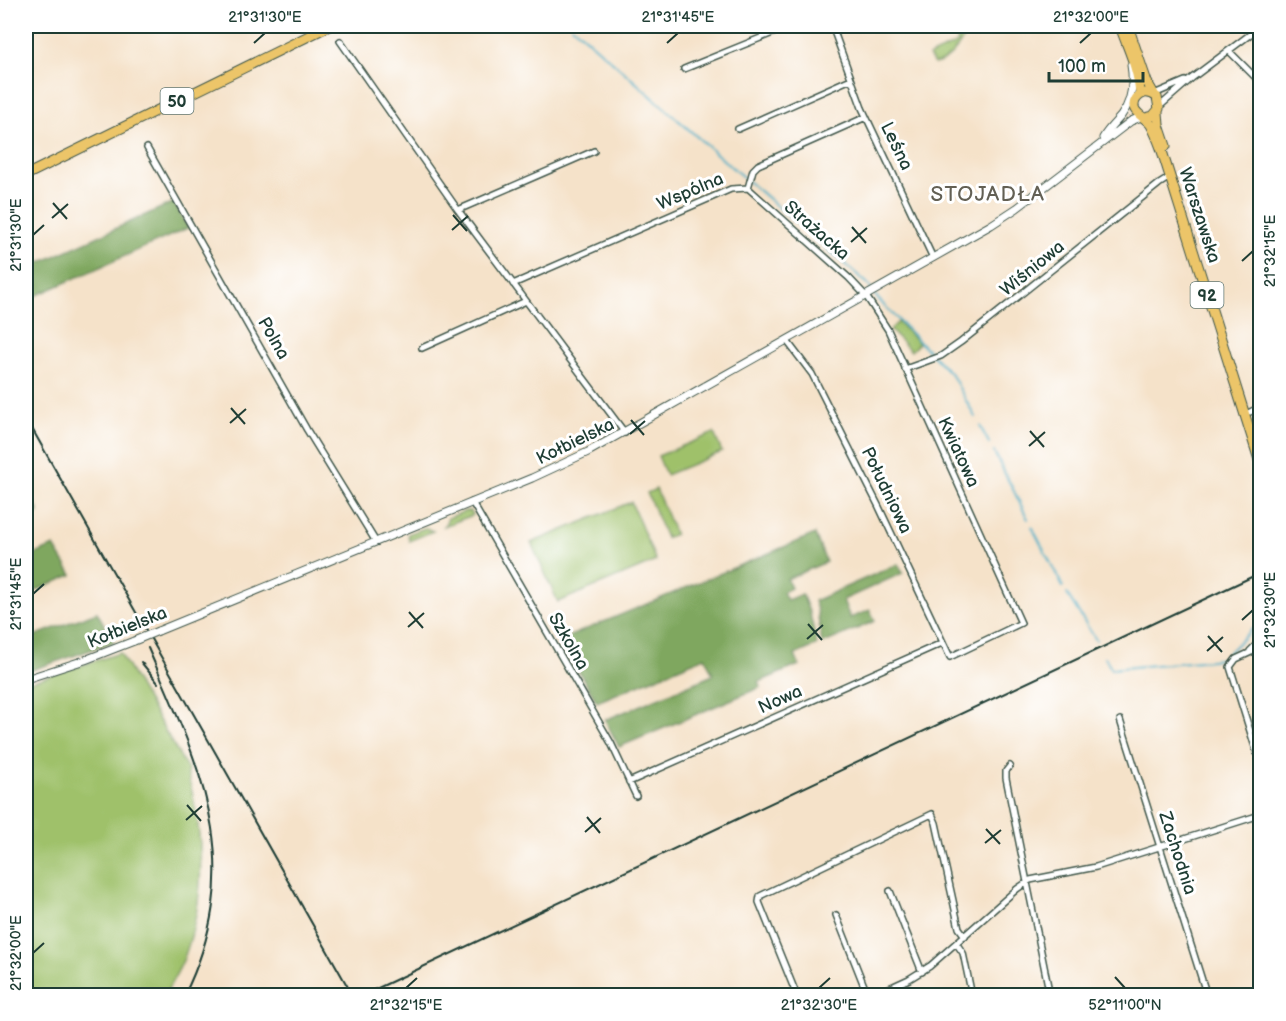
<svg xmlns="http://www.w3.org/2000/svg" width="1286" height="1021" font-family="'Balsamiq Sans',sans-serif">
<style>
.green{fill:#9fc16a;stroke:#5f7f4f;stroke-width:1.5}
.forest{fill:#7fa75e;stroke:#4f7249;stroke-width:1.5}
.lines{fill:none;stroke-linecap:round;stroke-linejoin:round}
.stream{stroke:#47adc6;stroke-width:2}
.minor-casing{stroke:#3f564a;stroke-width:8}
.tertiary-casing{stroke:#3f564a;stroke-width:9}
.primary-casing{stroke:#3f564a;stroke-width:11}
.minor{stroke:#fff;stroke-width:5}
.tertiary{stroke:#fff;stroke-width:7}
.primary{stroke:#ecc569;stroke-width:9}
.rail{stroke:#1f3d34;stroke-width:2}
.tertiary-bridge-casing{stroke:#3f564a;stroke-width:9;stroke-linecap:butt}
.tertiary-bridge{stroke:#fff;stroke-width:7}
.ticks{fill:none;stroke:#1f3d34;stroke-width:2}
.labels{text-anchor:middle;stroke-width:6;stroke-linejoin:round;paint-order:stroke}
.shield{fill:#fff;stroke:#627771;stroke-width:1.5}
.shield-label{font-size:16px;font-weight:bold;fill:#1f3d34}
.street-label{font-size:18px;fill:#1f3d34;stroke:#fff}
.quarter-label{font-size:21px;letter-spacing:1.5px;fill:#636054;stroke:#fff}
.neatline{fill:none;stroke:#1f3d34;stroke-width:2}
.ticks-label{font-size:15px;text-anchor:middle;fill:#1f3d34}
</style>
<rect width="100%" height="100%" fill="#fff"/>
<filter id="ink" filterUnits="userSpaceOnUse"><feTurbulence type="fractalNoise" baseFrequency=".0167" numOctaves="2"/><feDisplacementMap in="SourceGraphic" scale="12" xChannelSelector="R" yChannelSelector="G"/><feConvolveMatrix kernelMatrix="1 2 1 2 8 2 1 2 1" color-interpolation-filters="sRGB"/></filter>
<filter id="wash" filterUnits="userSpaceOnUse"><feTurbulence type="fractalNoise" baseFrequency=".008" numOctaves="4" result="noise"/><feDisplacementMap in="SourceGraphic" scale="24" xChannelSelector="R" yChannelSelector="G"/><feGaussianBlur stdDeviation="1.35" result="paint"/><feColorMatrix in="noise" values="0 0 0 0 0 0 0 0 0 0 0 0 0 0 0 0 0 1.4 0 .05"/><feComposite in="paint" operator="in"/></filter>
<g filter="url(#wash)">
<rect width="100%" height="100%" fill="#f5e2c9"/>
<!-- green -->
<path class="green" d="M961,36L963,39C957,50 946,62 934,64L929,56L958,43L957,38Z
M898,322L919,343L911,351L890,330Z
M714,433L722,452L666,475L658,456Z
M656,489L675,534L666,538L647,493Z
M631,502L656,561L558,602L531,543Z
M465,511H471L473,515L444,526L448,518Z
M425,528L433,531L409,541L408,534Z
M120,653L188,770L187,772C205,835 207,896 184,958C179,971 171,983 165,995H26V683Z
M909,985L912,995H885Z"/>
<!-- forest -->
<path class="forest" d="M174,202L188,228L26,300V269Z
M26,487L39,512L26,518Z
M815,534L826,562L787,579L791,588L783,592L787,600L802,594L810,614L817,645L795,655L799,665L759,682L761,687L619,747L605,720L713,675L705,657L597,702L560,640Z
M54,546L72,575L26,595V558Z
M898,564L903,573L843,600L850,618L870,610L875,621L822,644L817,610L814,601Z
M97,612L114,642L26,672V639Z"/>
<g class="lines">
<!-- stream -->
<path class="stream" d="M572,26L729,165L867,283L878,299L952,375L975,417
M980,426L989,443
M994,452L1028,519
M1032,527L1063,587
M1067,594L1096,640
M1105,657L1111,669L1222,659L1252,629H1256"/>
</g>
</g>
<g filter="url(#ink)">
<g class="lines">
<!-- minor casing -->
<g class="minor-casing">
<path id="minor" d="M832,26L862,108L933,258
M340,41L458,210L625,433
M1229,51L1260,82
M684,69L790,26
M1154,94L1185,81
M1160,106L1192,78L1260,27
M738,129L851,79
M147,148L307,430L376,542
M748,188L849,278L866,296L888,330L1021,623L950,657L879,507L812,374L787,341
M748,188L753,170L758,165L866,117
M458,210L594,151
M513,284L731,189L748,188
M422,348L526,301
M905,369L941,356L961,342L1159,184L1170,177
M1250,412L1260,407
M472,502L611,743L636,796
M1260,648L1236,659L1230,667L1260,763
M1250,651L1257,644L1260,636
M1120,720L1207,996
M1010,766L1006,771V778L1050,996
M629,782L942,643
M890,891L922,972
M836,915L868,996
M956,943L963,953L972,996
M797,996L759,902L760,896L932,814L936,823L959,928L965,936
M872,996L909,979L930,966L1017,889L1030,880L1096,867L1260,815"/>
</g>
<!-- tertiary casing -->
<g class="tertiary-casing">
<path id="tertiary" d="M1103,138C1108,129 1115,123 1121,116C1132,101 1134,83 1131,65
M158,631L532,478L588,452L991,225L1017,208L1131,121L1141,117
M26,679L85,660L134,641"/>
</g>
<!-- primary casing -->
<g class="primary-casing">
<path id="primary" d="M1120,26C1128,49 1139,70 1140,95
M1128,26L1147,82L1154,94
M1158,112L1159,125L1166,146
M1145,118L1153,116L1159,109L1157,97C1153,94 1149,92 1144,93C1141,94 1138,96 1136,99C1128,112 1145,116 1151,125C1155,132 1158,140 1161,148L1260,463
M26,175L329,26"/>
</g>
<!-- minor -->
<use href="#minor" class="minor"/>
<!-- tertiary -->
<use href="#tertiary" class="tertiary"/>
<!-- primary -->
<use href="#primary" class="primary"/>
<!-- rail -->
<path class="rail" d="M26,418L353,996
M148,648C201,770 249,864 184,996
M141,662L158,683
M361,996L1260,573"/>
<!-- tertiary-bridge casing -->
<g class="tertiary-bridge-casing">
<path id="tertiary-bridge" d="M134,641L158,631"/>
</g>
<!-- tertiary-bridge -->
<use href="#tertiary-bridge" class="tertiary-bridge"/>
</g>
</g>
<!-- ticks -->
<path class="ticks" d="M254,43L265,33M667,43L678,33M1080,43L1091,33M53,203L67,219M453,215L467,231M52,218L68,204M852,227L866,243M452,230L468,216M33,235L44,225M851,242L867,228M1242,261L1253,251M231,408L245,424M631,420L644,435M230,423L246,409M1030,431L1044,447M630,434L645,421M1029,446L1045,432M33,594L44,584M409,612L423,628M1242,620L1253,610M808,624L822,640M408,627L424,613M1208,636L1222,652M807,639L823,625M1207,651L1223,637M187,805L201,821M587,817L600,833M186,820L202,806M986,829L1000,844M585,832L601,818M985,843L1001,830M33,953L44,943M1115,977L1125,988M406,988L417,978M819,988L830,978"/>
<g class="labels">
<!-- shield labels -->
<g class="shield">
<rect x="160.5" y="88" width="33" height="26" rx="4.5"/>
<rect x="1190.5" y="282" width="33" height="26" rx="4.5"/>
</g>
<g class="shield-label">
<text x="177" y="107">50</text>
<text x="1207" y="301">92</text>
</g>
<!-- street labels -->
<g class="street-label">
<text transform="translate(897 146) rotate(64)" y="6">Leśna</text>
<text transform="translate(690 191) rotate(-23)" y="6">Wspólna</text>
<text transform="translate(1200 215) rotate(72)" y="6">Warszawska</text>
<text transform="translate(817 230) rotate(41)" y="6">Strażacka</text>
<text transform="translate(1032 268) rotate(-39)" y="6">Wiśniowa</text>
<text transform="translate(274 338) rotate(60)" y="6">Polna</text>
<text transform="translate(575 441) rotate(-26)" y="6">Kołbielska</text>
<text transform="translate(959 452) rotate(65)" y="6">Kwiatowa</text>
<text transform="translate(887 490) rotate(64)" y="6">Południowa</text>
<text transform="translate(127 627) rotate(-22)" y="6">Kołbielska</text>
<text transform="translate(569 641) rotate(60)" y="6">Szkolna</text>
<text transform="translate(780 699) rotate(-24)" y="6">Nowa</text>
<text transform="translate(1178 853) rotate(72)" y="6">Zachodnia</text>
</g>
<!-- quarter labels -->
<g class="quarter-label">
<text x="988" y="201">STOJADŁA</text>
</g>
</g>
<!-- margin -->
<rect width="1286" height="1021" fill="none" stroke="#fff" stroke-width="66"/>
<!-- scale -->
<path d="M1049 72v9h94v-9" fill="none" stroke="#1f3d34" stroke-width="3"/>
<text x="1058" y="72" font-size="18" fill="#1f3d34" stroke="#ffffff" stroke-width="4.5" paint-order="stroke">100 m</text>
<rect x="33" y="33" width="1220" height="955" class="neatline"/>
<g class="ticks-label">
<text x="265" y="22">21°31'30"E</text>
<text x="678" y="22">21°31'45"E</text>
<text x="1091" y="22">21°32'00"E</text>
<text transform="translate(16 235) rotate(-90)" y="5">21°31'30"E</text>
<text transform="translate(1270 251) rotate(-90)" y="5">21°32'15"E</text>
<text transform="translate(16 594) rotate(-90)" y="5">21°31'45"E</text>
<text transform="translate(1270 610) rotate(-90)" y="5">21°32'30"E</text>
<text transform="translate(16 953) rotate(-90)" y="5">21°32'00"E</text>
<text x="406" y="1010">21°32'15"E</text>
<text x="819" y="1010">21°32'30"E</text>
<text x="1125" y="1010">52°11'00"N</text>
</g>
</svg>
